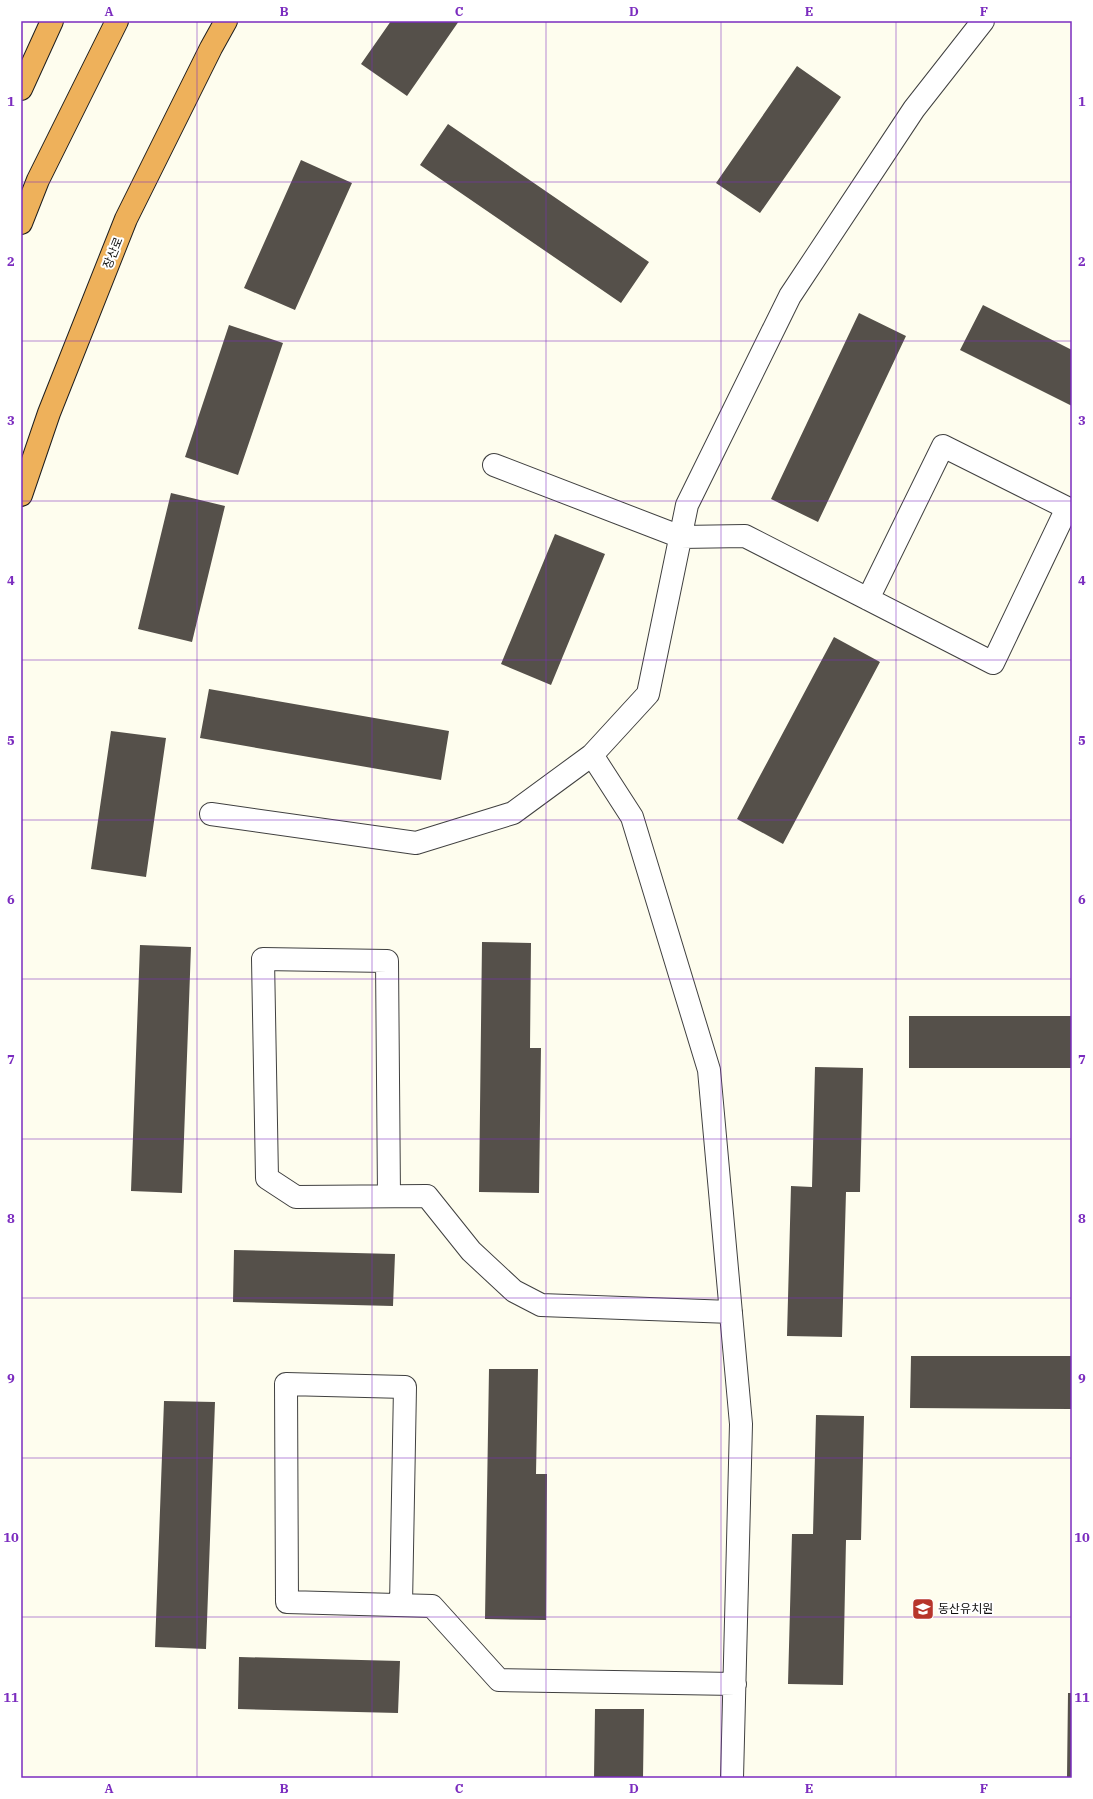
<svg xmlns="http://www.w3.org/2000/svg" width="1093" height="1799" font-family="'IBM Plex Serif','Noto Sans KR',serif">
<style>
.building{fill:#55504a}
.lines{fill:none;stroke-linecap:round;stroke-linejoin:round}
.minor-casing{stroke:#404040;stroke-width:24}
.highway-casing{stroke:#1e1e1e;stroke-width:24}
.minor{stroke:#fff;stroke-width:22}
.highway{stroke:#eeb15b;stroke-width:22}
.grid{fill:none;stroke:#7b2cbf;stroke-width:1;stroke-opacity:0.55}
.labels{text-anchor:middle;stroke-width:4;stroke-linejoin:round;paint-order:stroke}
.street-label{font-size:12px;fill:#0d0d0d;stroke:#fff}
.poi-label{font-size:12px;fill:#0d0d0d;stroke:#fff;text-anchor:start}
.neatline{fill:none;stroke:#7b2cbf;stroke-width:1.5}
.grid-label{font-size:13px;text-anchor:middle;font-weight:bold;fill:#7b2cbf}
</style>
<rect width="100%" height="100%" fill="#fefdee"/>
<!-- building -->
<path class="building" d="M391,21H459L407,96L361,64Z
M797,66L841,97L760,213L716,183Z
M448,124L649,262L621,303L420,165Z
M301,160L352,183L295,310L244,288Z
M983,305L1072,350V406L960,350Z
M859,313L906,336L818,522L771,499Z
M229,325L283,343L238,475L185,457Z
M171,493L225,506L192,642L138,629Z
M555,534L605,554L551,685L501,664Z
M834,637L880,662L783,844L737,819Z
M209,689L449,731L441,780L200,738Z
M111,731L166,738L146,877L91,869Z
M482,942L531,943L530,1048H541L539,1193L479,1192Z
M140,945L191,947L182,1193L131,1191Z
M909,1016H1072V1068H909Z
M815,1067L863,1068L860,1192H846L842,1337L787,1336L791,1186L812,1187Z
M234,1250L395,1254L393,1306L233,1302Z
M911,1356H1072V1409L910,1408Z
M489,1369H538L536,1474H547L546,1620L485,1619Z
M164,1401L215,1402L206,1649L155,1647Z
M816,1415L864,1416L861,1540H846L843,1685L788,1684L792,1534H813Z
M239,1657L400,1661L398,1713L238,1709Z
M1068,1693H1072V1778H1067Z
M595,1709H644L643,1778H594Z"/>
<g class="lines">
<!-- minor casing -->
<g class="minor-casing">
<path id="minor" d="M494,465L681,537L745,536L993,663L1067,508L943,446L868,599
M592,755L632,817L709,1070L741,1424L732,1778
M211,814L416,843L513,813L592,755L648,694L687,505L790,296L914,109L983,21
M389,1196L387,961L263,959L267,1178L296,1197L427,1196L471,1251L514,1291L541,1305L731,1312
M401,1605L405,1387L286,1384L287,1602L432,1606L499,1680L735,1684"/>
</g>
<!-- highway casing -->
<g class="highway-casing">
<path id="highway" d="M21,89L52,21
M21,223L38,180L117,21
M21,495L49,413L126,219L211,48L226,21"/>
</g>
<!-- minor -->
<use href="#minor" class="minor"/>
<!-- highway -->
<use href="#highway" class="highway"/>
</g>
<!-- grid -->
<path class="grid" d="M197,21V1778M372,21V1778M546,21V1778M721,21V1778M896,21V1778M21,182H1072M21,341H1072M21,501H1072M21,660H1072M21,820H1072M21,979H1072M21,1139H1072M21,1298H1072M21,1458H1072M21,1617H1072"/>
<!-- icons -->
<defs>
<g id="school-square" transform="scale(1.15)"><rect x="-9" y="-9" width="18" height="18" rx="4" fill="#b7352b" stroke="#fff"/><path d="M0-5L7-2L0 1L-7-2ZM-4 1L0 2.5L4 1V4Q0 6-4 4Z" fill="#fff"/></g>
</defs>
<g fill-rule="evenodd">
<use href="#school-square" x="923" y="1609"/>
</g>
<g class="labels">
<!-- street labels -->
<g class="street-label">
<text transform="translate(113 253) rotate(-68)" y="4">장산로</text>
</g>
<!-- poi labels -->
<g class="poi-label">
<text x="938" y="1613">동산유치원</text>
</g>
</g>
<!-- border -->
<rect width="1093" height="1799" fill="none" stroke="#ffffff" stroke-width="44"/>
<rect x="22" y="22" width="1049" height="1755" class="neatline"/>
<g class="grid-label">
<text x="109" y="16">A</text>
<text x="284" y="16">B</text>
<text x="459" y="16">C</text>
<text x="634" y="16">D</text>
<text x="809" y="16">E</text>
<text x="984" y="16">F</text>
<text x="11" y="106">1</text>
<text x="1082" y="106">1</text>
<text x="11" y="266">2</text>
<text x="1082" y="266">2</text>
<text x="11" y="425">3</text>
<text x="1082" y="425">3</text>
<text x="11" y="585">4</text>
<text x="1082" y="585">4</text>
<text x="11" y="745">5</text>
<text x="1082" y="745">5</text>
<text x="11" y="904">6</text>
<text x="1082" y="904">6</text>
<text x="11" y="1064">7</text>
<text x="1082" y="1064">7</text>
<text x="11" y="1223">8</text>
<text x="1082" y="1223">8</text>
<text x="11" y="1383">9</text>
<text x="1082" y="1383">9</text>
<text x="11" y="1542">10</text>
<text x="1082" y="1542">10</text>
<text x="11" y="1702">11</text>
<text x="1082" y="1702">11</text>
<text x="109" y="1793">A</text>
<text x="284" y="1793">B</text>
<text x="459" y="1793">C</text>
<text x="634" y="1793">D</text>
<text x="809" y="1793">E</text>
<text x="984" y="1793">F</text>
</g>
</svg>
